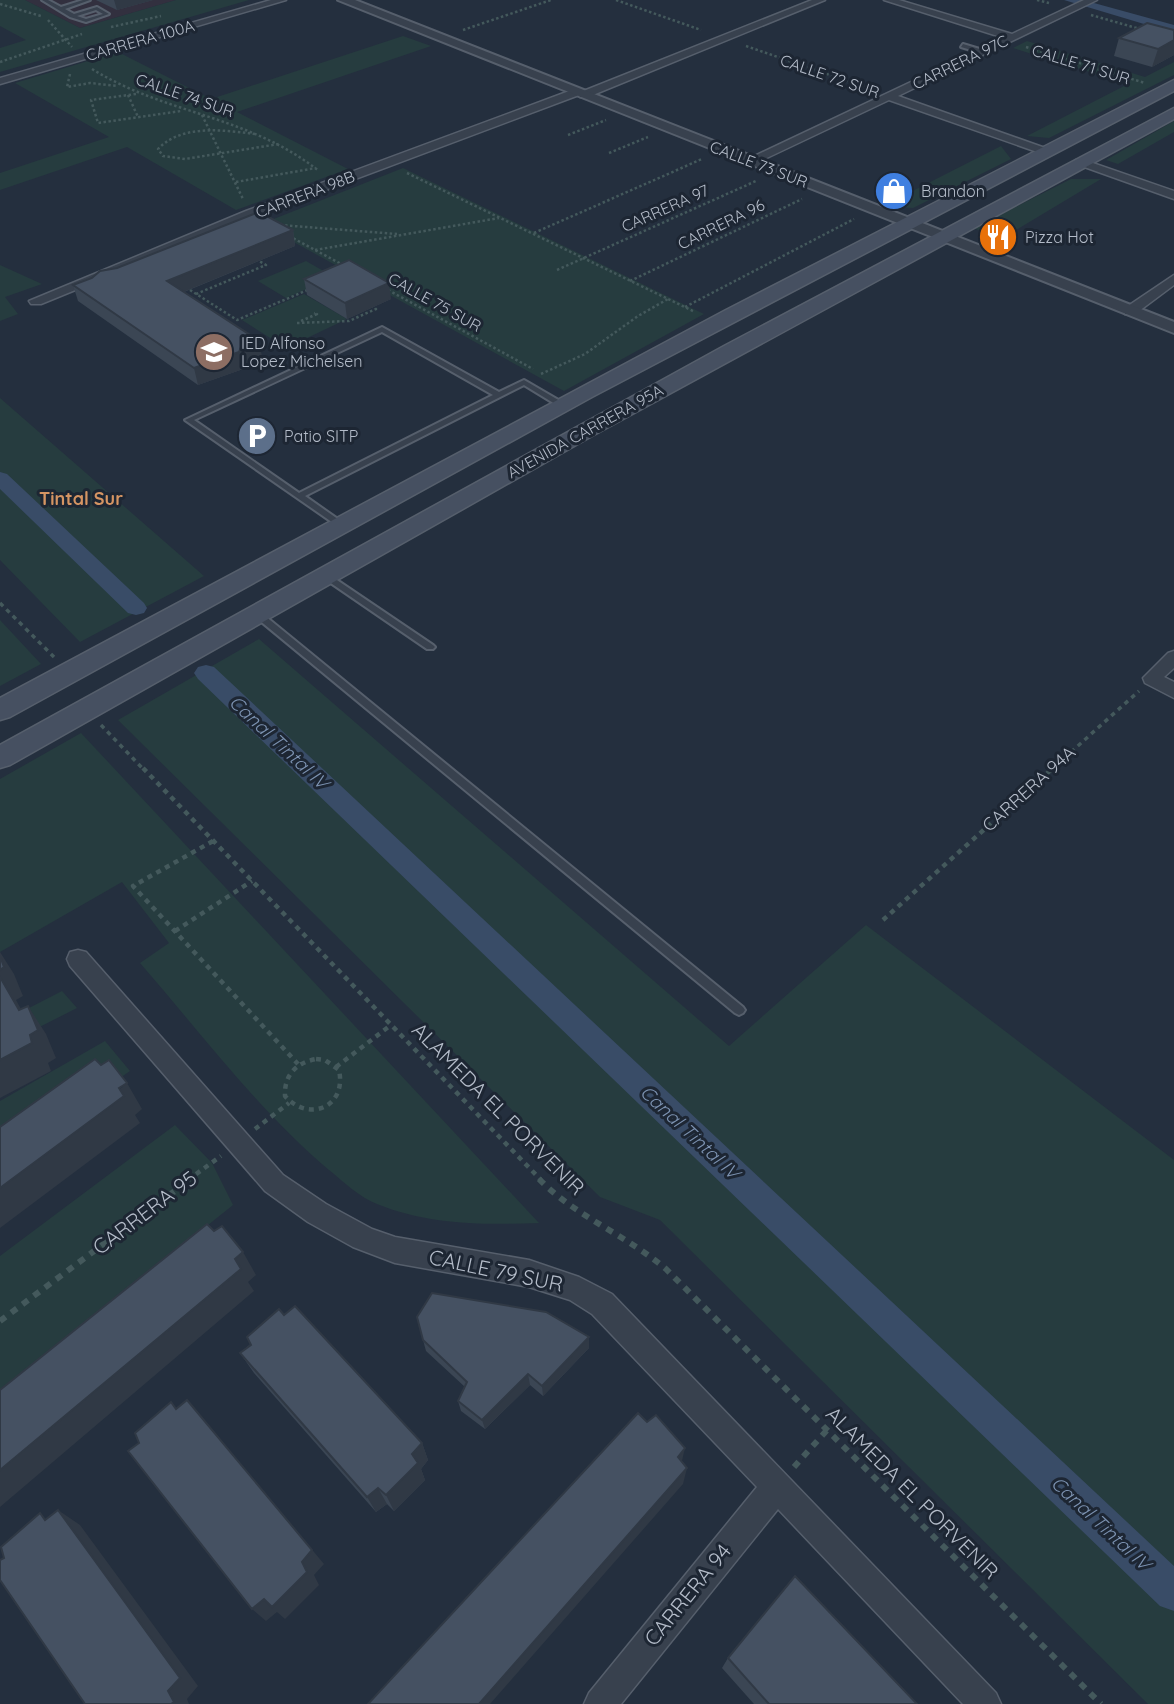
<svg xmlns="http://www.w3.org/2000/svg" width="1174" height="1704" font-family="Quicksand,sans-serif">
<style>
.medical{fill:#32303f}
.green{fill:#263c3f}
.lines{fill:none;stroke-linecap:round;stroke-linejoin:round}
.canal{fill:#394c67;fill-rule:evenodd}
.service-casing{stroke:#565f6c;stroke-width:4}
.minor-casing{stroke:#565f6c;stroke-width:3}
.tertiary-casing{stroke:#565f6c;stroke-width:4}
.secondary-casing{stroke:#565f6c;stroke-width:3}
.path-far3{stroke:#44595c;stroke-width:2.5;stroke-dasharray:2.5 2.5;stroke-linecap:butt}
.path-far2{stroke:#44595c;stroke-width:3.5;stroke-dasharray:4.5 4.5;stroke-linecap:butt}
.path-far1{stroke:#44595c;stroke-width:4.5;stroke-dasharray:5 5;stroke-linecap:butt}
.path{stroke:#44595c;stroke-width:6;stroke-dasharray:7 7;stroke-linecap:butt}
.service{fill:#38414e;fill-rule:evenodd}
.minor{fill:#38414e;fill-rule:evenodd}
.tertiary{fill:#38414e;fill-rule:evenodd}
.secondary{fill:#465061;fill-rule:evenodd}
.wall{fill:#3b4654}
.shaded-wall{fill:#303945}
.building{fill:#455162;stroke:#303945;stroke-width:2}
.labels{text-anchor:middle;stroke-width:6;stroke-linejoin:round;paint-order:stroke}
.far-street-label{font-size:16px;fill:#b4bcc9;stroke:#1d2633}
.far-poi-label{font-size:16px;fill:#b4bcc9;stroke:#1d2633;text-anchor:start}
.far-quarter-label{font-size:18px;font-weight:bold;fill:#d59563;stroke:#1d2633}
.street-label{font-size:18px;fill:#b4bcc9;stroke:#1d2633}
.water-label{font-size:19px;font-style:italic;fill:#7c92b1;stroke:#1d2633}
.near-street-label{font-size:21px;fill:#b4bcc9;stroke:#1d2633}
</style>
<rect width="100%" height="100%" fill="#242f3e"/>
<!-- medical -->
<path class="medical" d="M25,0H176L80,28Z"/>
<!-- green -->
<path class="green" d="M0,0H25L80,28L176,0H249L0,72V48L26,40L0,26Z
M403,36L431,46L237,112L348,169L236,210L127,147L0,190V173L109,137L15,83L118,52L211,99Z
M1027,41L1145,77L1174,62V75L1049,138L1027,136L1128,84L1013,48Z
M1174,121V132L1118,164L1106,160Z
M1001,146L1011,159L913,208L883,206Z
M403,168L704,314L564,391L261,224Z
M1071,179H1101L996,242L986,239L989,235L974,228Z
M306,261L334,277L286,298L258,281Z
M0,265L42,284L5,297L18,314L0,321Z
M304,294L347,319L286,348L242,320Z
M0,398L204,576L80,642L0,560Z
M0,620L41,664L0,686Z
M259,639L729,1046L866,925L1174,1160V1704H1148L660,1220L600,1197L118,720Z
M81,733L539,1223C485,1225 428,1225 377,1204C359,1197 344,1182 329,1170C258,1110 201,1033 140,963L169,943L122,882L0,952V779Z
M62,991L77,1008L0,1047V1023Z
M105,1041L130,1071L0,1161V1101Z
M175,1125L212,1163L233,1205L0,1392V1256Z"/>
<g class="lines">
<!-- canal -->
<path class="canal" d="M1064,0H1083L1174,25V33Z
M0,472L7,474L144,603L147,608L144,613L136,615L128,613L0,489Z
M206,665L214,667L1174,1566V1611L1160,1606L198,679L194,673L198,667Z"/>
<!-- service casing -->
<g class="service-casing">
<path id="service" d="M42,0H48L61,7L83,0H90L65,9L74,14L97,7L109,14L86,22L70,17ZM96,10L103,14L86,19L77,16Z
M963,44L983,50L984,51L981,53L961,47Z
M382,327L499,392L524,380L567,405L560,407L524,385L305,496L342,522V526L339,527L185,420ZM382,332L493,395L299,493L194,420Z
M325,572L433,645L435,647L433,649H427L322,577L321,575Z
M256,610L259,611L743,1007L745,1010L743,1013L739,1015L735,1013L253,615V611Z"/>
</g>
<!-- minor casing -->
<g class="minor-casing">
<path id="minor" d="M271,0H286L0,84V78Z
M812,0H825L588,97H580L579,95L254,217L41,304H31L29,301L246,211L572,90H580L581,92Z
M884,0H899L1012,34L1084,0H1097L898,96L1048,149V153H1040L889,100L756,163H748V159L1004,38Z
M1076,160H1084L1174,191V199L1076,164Z
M1174,275V285L1135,314H1125V308Z
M1174,651V668L1164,677L1174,682V698L1145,683L1143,678L1168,653Z
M78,950L86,952L283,1175L326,1204L372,1229L395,1237L529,1260L579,1277L612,1294L996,1693L1001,1704H963L778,1509L621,1704H584L589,1693L757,1487L592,1314L570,1300L529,1287L395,1263L353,1247L308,1222L265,1191L70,966L67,959L70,952Z"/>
</g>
<!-- tertiary casing -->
<g class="tertiary-casing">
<path id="tertiary" d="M338,0H355L1174,322V333Z"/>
</g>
<!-- secondary casing -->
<g class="secondary-casing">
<path id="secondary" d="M1174,80V91L592,397L10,717L0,720V698L724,311Z
M1174,108V119L592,436L10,765L0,768V745L724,346Z"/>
</g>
<!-- path-far3 -->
<path class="path-far3" d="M616,0L701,30
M1037,0L1049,3
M0,4L41,16
M1091,15L1140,29
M48,20L72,47
M111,27L161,16
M463,30L551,0
M746,46L870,89
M1026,47L1145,83
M0,62L82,34
M92,69C167,115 248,115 319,171
M70,74L67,87L90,83L118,86
M136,94L91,100L98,123L181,111
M128,95L138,117
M202,115L243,199
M255,134C223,130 182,124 158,149L163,156L185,159L279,144
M568,135L606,120
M609,153L648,137
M407,173L695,312
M236,182L316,168
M280,225L397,234
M534,233L702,159
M289,236L343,265
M315,250L499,218
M557,270L756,181
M630,281L802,199
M190,290L237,320L310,289
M388,290L533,369
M196,294L266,265L259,261
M685,307L854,219
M301,321L317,314L314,313
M297,323L349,321L376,309L373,307
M541,374L585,354L638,316L668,299"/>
<!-- path-far2 -->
<path class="path-far2" d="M0,603L54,657
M101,725L144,770
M1051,770L1139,691"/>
<!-- path-far1 -->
<path class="path-far1" d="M143,768L541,1180
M213,841L133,886L298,1064
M883,920L1053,768
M175,931L252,881
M316,1059L325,1060L339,1070C347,1107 309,1123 285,1096C284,1075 296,1063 316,1059Z
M336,1067L391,1025
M255,1129L289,1103
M188,1180L221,1156"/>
<!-- path -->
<path class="path" d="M539,1179C575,1216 626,1235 666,1269L1101,1704
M0,1321L191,1179
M794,1467L827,1430"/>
<!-- service -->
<use href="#service" class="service"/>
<!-- minor -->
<use href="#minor" class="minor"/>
<!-- tertiary -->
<use href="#tertiary" class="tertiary"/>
<!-- secondary -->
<use href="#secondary" class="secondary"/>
</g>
<!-- wall -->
<path class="wall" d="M96,0H153L117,10Z
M1174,30V55L1152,67L1114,56L1119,38Z
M293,230L295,246L184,292L262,356L245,364L243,369L198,385L78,301L73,285L117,268Z
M304,279L391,299L347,319L307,295Z
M284,1315L422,1443L428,1460L421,1469L425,1480L394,1511L387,1504L376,1512L254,1373L240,1353Z
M589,1337V1348L543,1396L530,1385L485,1429L461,1411L458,1401L465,1387L426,1351L423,1340Z
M728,1658L917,1704H754L722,1668Z"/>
<!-- shaded-wall -->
<path class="shaded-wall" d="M114,0H153L117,10Z
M1174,40V55L1152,67L1158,49Z
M293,230L295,246L171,297L167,281Z
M389,283L391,299L347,319L345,303Z
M258,340L262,356L245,364L243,369L198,385L194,368Z
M0,952L14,974L23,996L16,1000L34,1033L28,1006L46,1034L56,1058L48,1063L51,1071L0,1098V1060L19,1010L0,977Z
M127,1083L142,1109L135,1115L140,1123L0,1228V1188Z
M243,1252L256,1275L248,1282L254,1291L0,1507V1470Z
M589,1337V1348L543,1396L542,1386Z
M528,1374L530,1385L485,1429L482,1420Z
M187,1400L324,1564L314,1575L319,1585L285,1619L277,1612L266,1621L252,1609Z
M422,1443L428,1460L421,1469L425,1480L394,1511L386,1495L412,1454Z
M685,1448L681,1465L678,1457Z
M687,1468L683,1484L490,1704H479Z
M378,1488L387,1504L376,1512L367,1497Z
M58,1510L80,1525L198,1686L187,1699L189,1704H171Z"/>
<!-- building -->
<path class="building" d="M1147,23L1174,30V40L1158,49L1119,38Z
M259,212L293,230L167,281L258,340L241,347L239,352L194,368L73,285L92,278L100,271L117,268Z
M349,260L389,283L345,303L304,279Z
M0,956L4,967L0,970Z
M0,977L19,1010L28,1006L38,1030L30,1035L32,1043L0,1060Z
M95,1059L101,1065L109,1060L127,1083L119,1088L124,1096L0,1188V1127Z
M207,1224L214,1231L222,1226L243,1252L235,1259L241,1269L0,1470V1390Z
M432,1293L546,1312L589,1337L542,1386L528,1374L482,1420L458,1401L467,1382L423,1340L417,1317Z
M295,1306L422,1443L412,1454L418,1463L386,1495L378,1488L367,1497L240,1353L251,1345L247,1337L279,1309L284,1315Z
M187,1400L312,1550L302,1562L307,1572L272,1607L264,1599L252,1609L128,1451L139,1443L135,1433L171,1402L176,1409Z
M638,1413L647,1422L656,1415L685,1448L678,1457L687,1468L479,1704H368Z
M58,1510L180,1678L168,1691L174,1702L171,1704H85L0,1580V1560L4,1558L1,1547L40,1513L45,1520Z
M795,1576L917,1704H769L728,1658Z"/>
<!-- icons -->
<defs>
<g id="shop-disc" transform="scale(2.0125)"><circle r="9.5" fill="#3f7fe0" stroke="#1d2633"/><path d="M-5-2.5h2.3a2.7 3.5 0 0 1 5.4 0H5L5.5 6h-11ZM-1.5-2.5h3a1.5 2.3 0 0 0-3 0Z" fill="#fff"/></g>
<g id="restaurant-disc" transform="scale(2.0125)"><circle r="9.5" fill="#e8710a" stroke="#1d2633"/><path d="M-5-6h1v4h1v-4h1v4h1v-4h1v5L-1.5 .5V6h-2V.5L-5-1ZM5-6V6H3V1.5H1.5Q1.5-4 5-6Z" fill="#fff"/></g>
<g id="school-disc" transform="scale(2.0125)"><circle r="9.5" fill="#8d6e63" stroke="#1d2633"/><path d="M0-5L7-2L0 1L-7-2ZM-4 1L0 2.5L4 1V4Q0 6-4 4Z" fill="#fff"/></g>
<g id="parking-disc" transform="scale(2.0125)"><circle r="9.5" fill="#5c6f8a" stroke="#1d2633"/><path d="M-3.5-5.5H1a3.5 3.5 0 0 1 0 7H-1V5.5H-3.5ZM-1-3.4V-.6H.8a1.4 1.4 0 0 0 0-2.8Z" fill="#fff"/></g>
</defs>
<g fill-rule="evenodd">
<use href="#shop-disc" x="894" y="191"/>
<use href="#restaurant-disc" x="998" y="237"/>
<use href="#school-disc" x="214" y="352"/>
<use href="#parking-disc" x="257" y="436"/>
</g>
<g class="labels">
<!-- far-street labels -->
<g class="far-street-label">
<text transform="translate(140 40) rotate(-16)" y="6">CARRERA 100A</text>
<text transform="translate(960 62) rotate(-26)" y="6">CARRERA 97C</text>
<text transform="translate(1081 64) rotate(17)" y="6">CALLE 71 SUR</text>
<text transform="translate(830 76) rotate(19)" y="6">CALLE 72 SUR</text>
<text transform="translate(185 95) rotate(19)" y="6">CALLE 74 SUR</text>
<text transform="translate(759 164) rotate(21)" y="6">CALLE 73 SUR</text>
<text transform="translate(305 194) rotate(-21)" y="6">CARRERA 98B</text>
<text transform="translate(665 208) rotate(-24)" y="6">CARRERA 97</text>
<text transform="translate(721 224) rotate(-26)" y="6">CARRERA 96</text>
<text transform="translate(435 302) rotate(29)" y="6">CALLE 75 SUR</text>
<text transform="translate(585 431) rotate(-29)" y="6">AVENIDA CARRERA 95A</text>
</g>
<!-- far-poi labels -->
<g class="far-poi-label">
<text x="921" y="197">Brandon</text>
<text x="1025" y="243">Pizza Hot</text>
<text x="241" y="349">IED Alfonso<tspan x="241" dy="18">Lopez Michelsen</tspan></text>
<text x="284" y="442">Patio SITP</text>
</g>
<!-- far-quarter labels -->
<g class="far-quarter-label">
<text x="81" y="505">Tintal Sur</text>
</g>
<!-- street labels -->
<g class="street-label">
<text transform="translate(1029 789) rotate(-42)" y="6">CARRERA 94A</text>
</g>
<!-- water labels -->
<g class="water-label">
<text transform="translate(279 742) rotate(43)" y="7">Canal Tintal IV</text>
<text transform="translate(690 1132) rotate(43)" y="7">Canal Tintal IV</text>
<text transform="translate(1101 1523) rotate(43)" y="7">Canal Tintal IV</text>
</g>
<!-- near-street labels -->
<g class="near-street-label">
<text transform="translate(498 1109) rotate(45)" y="7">ALAMEDA EL PORVENIR</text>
<text transform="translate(145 1213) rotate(-37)" y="7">CARRERA 95</text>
<text transform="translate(496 1271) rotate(12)" y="7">CALLE 79 SUR</text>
<text transform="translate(912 1493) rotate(45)" y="7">ALAMEDA EL PORVENIR</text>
<text transform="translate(688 1595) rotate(-51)" y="7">CARRERA 94</text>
</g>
</g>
</svg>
